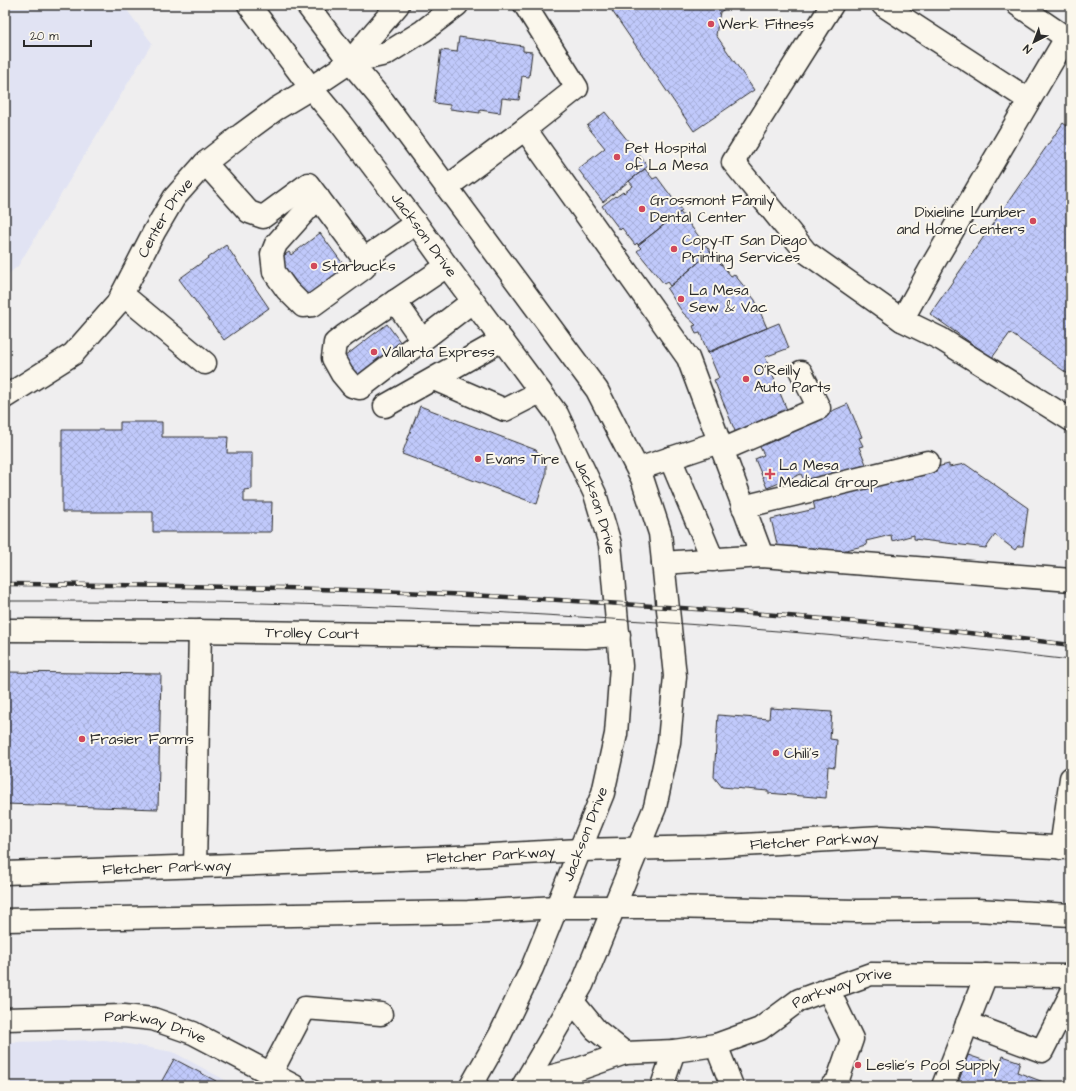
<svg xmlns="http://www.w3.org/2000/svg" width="1076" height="1091" font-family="'Architects Daughter',sans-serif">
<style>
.built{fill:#e1e3f3}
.building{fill:url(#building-cross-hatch);stroke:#2b2b2b}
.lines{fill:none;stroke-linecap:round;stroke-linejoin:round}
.minor-casing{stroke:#2b2b2b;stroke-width:25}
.major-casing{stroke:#2b2b2b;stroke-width:25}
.minor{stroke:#fbf7ec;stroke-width:22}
.major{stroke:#fbf7ec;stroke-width:22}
.tram{stroke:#2b2b2b;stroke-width:1}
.rail-casing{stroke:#2b2b2b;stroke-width:4.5}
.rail{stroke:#fbf7ec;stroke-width:3;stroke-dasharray:9;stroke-linecap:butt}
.poi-dot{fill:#d1495b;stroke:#fbf7ec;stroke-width:1.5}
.labels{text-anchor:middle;stroke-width:4;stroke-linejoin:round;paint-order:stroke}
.poi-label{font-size:15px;fill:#2b2b2b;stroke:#fbf7ec;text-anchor:start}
.street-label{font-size:15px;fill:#2b2b2b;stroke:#fbf7ec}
</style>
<defs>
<pattern id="building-cross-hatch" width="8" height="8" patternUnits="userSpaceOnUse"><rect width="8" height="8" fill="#c0c9fb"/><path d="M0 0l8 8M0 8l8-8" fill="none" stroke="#a5add7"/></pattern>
</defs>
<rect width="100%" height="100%" fill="#efeeef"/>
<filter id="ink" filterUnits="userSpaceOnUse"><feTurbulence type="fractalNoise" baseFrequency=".025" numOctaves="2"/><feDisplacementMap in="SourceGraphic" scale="8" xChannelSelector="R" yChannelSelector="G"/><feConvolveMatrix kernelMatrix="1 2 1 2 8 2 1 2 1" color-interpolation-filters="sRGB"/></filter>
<g filter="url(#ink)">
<!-- built -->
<path class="built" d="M5,5H123L152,43L18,266L5,277Z
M106,1040L173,1052L236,1086H5V1042Z"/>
<!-- building -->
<path class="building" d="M608,5H731L720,12L716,35L754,90L694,131Z
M459,37L523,46V51L532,52L529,77L522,76L519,100L502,98L500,113L480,110V113L450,109V105L434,103L441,50L457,52Z
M605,112L648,166L603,202L578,169L605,148L587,126Z
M1063,123L1071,129V376L1010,333L992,358L930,314Z
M645,169L653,179L657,177L682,211L638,245L637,243L635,245L622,228L620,230L602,206L615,196L616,197L623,192L624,193L633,186L629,181Z
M680,212L711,252L670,286L667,282L664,284L637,251L641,248L638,245Z
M320,233L349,272L307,297L279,259L289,252L291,255Z
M226,245L269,308L224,340L179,279Z
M711,252L731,276L734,274L755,300L767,328L708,353L700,333L696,334L693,326L696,325L683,313L667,289Z
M779,323L789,348L765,357L790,417L737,436L714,380L719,378L708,352Z
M387,324L404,347L361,380L344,357Z
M848,404L862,437L859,438L863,446L859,447L866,464L808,489L801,474L767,488L755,459L764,455L758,443Z
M420,406L536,450L546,463V475L537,504L402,454Z
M120,422H162V437H228L227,453H252V489L244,490V502H272L271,532H153V512H62V430H120Z
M949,464V467L965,464L1028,508L1023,546H1018L1015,550L995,535L986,548L914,539V535L892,541L891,535L866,541L867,545L817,557L778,548L771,519L815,509L812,497Z
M5,672L161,674L158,809L5,804Z
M770,708L832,712L830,739L837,740L835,767L828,766L826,798L768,793V791L722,787L714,777L718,715L769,719Z
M968,1055L1000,1066L1003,1056L1020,1062L1017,1072L1046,1083L1045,1086H957Z
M174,1059L216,1081L213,1086H159Z"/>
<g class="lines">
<!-- minor casing -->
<g class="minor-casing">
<g id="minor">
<path d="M525,5L577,88L525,129"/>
<path d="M832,5L733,162L806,252L902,320L933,264L1066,38"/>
<path d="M883,5L1029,100"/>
<path d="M205,163L249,212L263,217L308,184L364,259L416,223"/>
<path d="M447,187L525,129L688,358L762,556"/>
<path d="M318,197L276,244L272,254L274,272L287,290L303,306L313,305L364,268V259"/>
<path d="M447,266L345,335L335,343L333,358L342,374L352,386L360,388L473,301"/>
<path d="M122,294L205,363"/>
<path d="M395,301L422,340"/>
<path d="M902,320L941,339L1071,420"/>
<path d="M434,379L505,410L540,392"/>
<path id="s1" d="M5,397L73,354L117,304L154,232L174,198L205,163L242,134L276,109L311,88"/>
<path d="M385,406L502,340"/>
<path d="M722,450L819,408L801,372"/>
<path d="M670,458L713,560"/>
<path d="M638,469L719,442"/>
<path d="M743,507L928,462"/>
<path d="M663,563L762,556L1071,580"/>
<path id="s2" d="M5,630L191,631L586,637L619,635"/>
<path d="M1061,848L1071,778"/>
<path d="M195,866L200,631"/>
<path d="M828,989L852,1039L836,1085L832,1086"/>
<path id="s3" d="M5,1019L124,1016L153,1019L193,1033L294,1086"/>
<path d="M967,1023L1042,1051L1071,994"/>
<path d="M716,1045L732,1086"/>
<path id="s4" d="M625,1053L674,1051L716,1045L760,1029L799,1000L871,974L1071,976"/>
<path d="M271,1073L305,1008L381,1014"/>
<path d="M662,1086L674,1051"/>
<path d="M943,1086L986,975"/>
</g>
</g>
<!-- major casing -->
<g class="major-casing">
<g id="major">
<path id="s5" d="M249,5L311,88L341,124L416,223L447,266L557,414L595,494L610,544L621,666L616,734L603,793L532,968L500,1035L471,1086"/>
<path d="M307,5L350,62L383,101L597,390L642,478L660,533L675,676L669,742L655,807L582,985L523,1086"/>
<path d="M1018,5L1071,41"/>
<path d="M350,62L386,54L423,31L457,5"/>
<path d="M311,88L350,62L372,35L398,5"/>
<path id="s6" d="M5,873L456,857L580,850L707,847L882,837L1071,848"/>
<path d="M5,920L468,912L557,907H667L857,911L976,910L1071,915"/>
<path d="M573,1002L596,1030L625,1053"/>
<path d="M525,1083L576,1070L625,1053"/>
</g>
</g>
<!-- minor -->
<use href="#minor" class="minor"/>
<!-- major -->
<use href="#major" class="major"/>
<!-- tram -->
<path class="tram" d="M5,601C102,601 198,601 295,604C366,606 438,609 509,613C697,623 884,638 1071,660"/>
<!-- rail casing -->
<g class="rail-casing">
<path id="rail" d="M5,584C128,585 252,586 375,591C442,593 508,597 574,601C740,611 906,624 1071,645"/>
</g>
<!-- rail -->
<use href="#rail" class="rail"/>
</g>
</g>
<!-- markers -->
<g class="poi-dot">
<circle cx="711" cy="24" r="4"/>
<circle cx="617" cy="157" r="4"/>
<circle cx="642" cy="209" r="4"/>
<circle cx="1033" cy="221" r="4"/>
<circle cx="674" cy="249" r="4"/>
<circle cx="314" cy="266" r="4"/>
<circle cx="681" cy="299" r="4"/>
<circle cx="374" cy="352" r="4"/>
<circle cx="746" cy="379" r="4"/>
<circle cx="478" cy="459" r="4"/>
<path d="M768 468h4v4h4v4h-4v4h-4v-4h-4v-4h4z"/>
<circle cx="82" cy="739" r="4"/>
<circle cx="776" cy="753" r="4"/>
<circle cx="858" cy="1065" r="4"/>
</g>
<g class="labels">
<!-- poi labels -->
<g class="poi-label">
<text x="719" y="29">Werk Fitness</text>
<text x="625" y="153">Pet Hospital<tspan x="625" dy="17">of La Mesa</tspan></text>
<text x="650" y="205">Grossmont Family<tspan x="650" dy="17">Dental Center</tspan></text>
<text x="1025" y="217" text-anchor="end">Dixieline Lumber<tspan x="1025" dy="17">and Home Centers</tspan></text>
<text x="682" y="245">Copy-IT San Diego<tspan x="682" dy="17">Printing Services</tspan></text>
<text x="322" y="271">Starbucks</text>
<text x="689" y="295">La Mesa<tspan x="689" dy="17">Sew &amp; Vac</tspan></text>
<text x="382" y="357">Vallarta Express</text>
<text x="754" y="375">O'Reilly<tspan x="754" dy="17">Auto Parts</tspan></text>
<text x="486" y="464">Evans Tire</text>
<text x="779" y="470">La Mesa<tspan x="779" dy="17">Medical Group</tspan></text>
<text x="90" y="744">Frasier Farms</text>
<text x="784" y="758">Chili's</text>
<text x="866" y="1070">Leslie's Pool Supply</text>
</g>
<!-- street labels -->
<g class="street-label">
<text dy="5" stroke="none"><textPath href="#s1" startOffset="246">Center Drive</textPath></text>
<text dy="5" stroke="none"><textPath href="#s5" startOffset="289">Jackson Drive</textPath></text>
<text dy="5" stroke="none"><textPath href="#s5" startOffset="613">Jackson Drive</textPath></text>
<text dy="5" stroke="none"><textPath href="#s2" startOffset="307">Trolley Court</textPath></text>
<text transform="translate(585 834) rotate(-69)" y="5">Jackson Drive</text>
<text dy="5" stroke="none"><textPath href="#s6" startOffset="810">Fletcher Parkway</textPath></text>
<text dy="5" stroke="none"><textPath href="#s6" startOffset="486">Fletcher Parkway</textPath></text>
<text dy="5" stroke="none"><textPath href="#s6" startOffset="162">Fletcher Parkway</textPath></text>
<text dy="5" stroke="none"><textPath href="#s4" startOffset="232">Parkway Drive</textPath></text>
<text dy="5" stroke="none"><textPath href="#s3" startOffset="152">Parkway Drive</textPath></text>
</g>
</g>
<!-- margin -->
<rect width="1076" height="1091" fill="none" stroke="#fbf7ec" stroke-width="20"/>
<rect x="10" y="10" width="1056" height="1071" fill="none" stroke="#2b2b2b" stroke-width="1.5" filter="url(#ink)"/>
<!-- north arrow -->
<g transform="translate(1034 42) rotate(222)" stroke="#fbf7ec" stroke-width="3" paint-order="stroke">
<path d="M0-3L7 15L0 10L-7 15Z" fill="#2b2b2b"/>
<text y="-6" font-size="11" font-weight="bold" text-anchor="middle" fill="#2b2b2b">N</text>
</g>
<!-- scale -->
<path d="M24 40v6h67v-6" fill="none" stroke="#2b2b2b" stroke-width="2"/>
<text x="30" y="40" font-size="12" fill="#2b2b2b" stroke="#fbf7ec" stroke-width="3" paint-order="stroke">20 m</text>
</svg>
